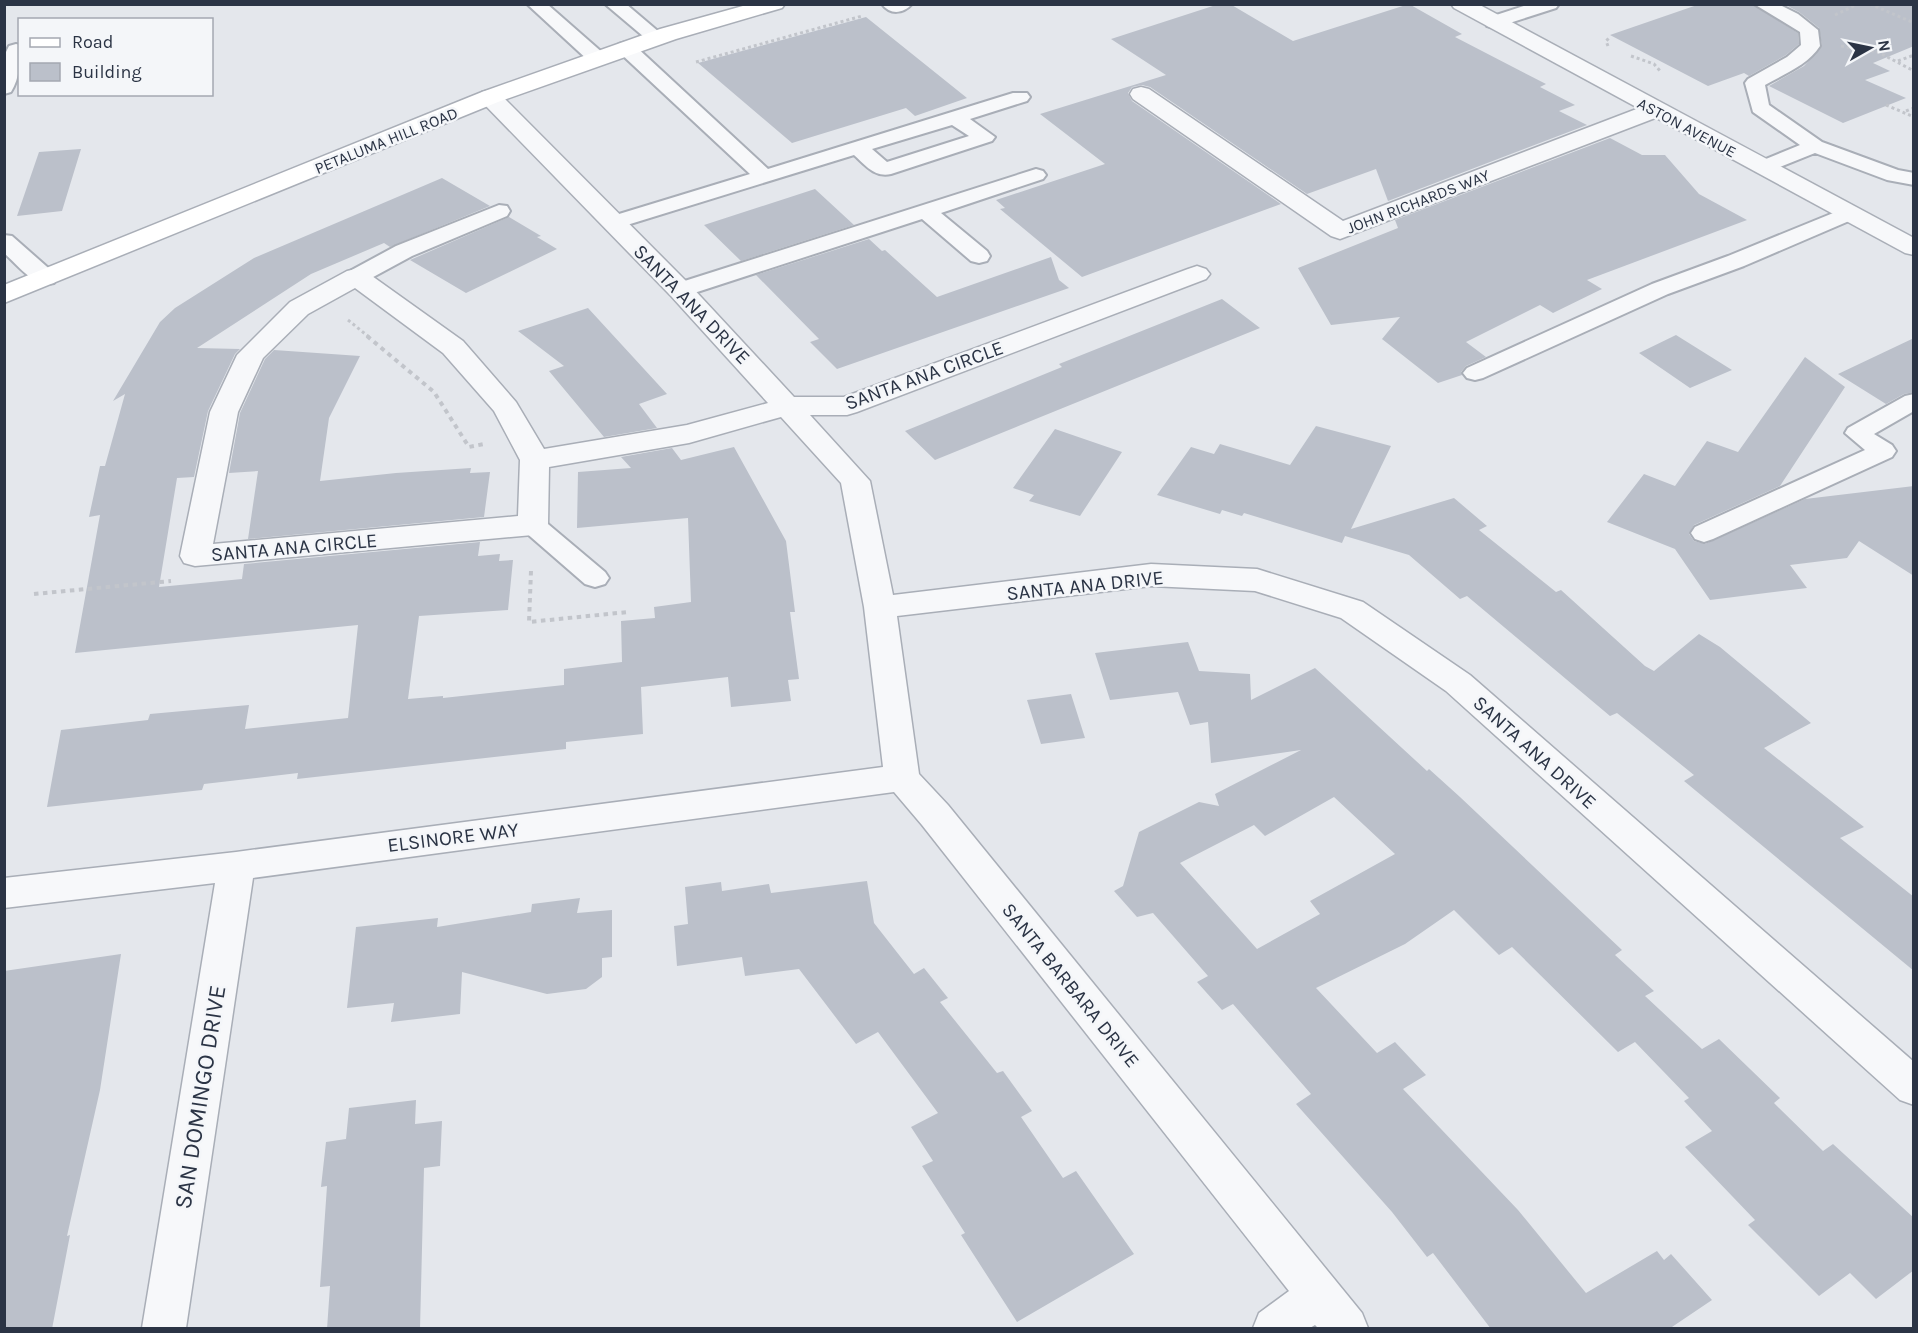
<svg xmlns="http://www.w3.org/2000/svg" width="1918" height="1333" font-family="Karla,sans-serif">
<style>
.building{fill:#bbc0ca;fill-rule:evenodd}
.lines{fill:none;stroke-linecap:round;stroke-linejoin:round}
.service-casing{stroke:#a9aeb7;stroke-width:4}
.minor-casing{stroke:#a9aeb7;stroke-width:3}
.tertiary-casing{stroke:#a9aeb7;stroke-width:3}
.secondary-casing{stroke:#a9aeb7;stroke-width:3}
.path-far1{stroke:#c2c5cb;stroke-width:3;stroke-dasharray:3 3;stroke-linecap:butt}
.path{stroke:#c2c5cb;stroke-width:4;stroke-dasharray:4.5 4.5;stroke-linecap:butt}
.service{fill:#f7f8fa;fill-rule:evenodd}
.minor{fill:#f7f8fa;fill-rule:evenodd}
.tertiary{fill:#f7f8fa;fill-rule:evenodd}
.secondary{fill:#fff;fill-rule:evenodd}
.labels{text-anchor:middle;stroke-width:5;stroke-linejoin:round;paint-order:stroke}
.far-street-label{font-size:16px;fill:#2b3445;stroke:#f4f6f9}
.street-label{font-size:20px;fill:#2b3445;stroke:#f4f6f9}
.near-street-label{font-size:24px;fill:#2b3445;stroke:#f4f6f9}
</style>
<rect width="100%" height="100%" fill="#e4e7ec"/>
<!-- building -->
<path class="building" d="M1219,4H1230L1293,41L1409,4L1462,34L1455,37L1546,84L1540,87L1575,105L1559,111L1587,125L1388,201L1376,169L1307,194L1150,87L1142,85L1132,87L1128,93L1132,101L1281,204L1082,277L1000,209L1005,208L996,200L1105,164L1040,114L1166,75L1111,39Z
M1700,4H1752L1798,33L1799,44L1786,55L1749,76L1744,73L1708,86L1610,35Z
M1784,4H1914V46L1873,63L1890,71L1865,80L1906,98L1843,123L1769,86L1804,66L1822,46L1819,28L1799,12Z
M866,17L967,98L915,116L906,108L792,143L698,63Z
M1610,138L1642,155H1665L1699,194L1747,220L1587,280L1602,289L1553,313L1540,305L1466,342L1486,357L1466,366L1461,372L1462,375L1438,383L1382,339L1400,317L1331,325L1298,268L1398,228L1395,220Z
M81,149L62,211L17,216L39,152Z
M442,178L490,206L390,247L384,243L311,274L197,348L240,349L235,354L208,411L194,477L177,478L159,587L242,579L244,564L480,542L478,556L500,554L499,561L513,560L508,610L419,616L408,699L443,696V698L564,685V669L622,662L621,621L655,618L654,607L691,602L688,518L577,528L578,472L631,468L621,457L672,448L681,460L734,447L786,541L795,612H790L799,679L788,680L791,701L731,707L728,677L641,687L643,734L566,742V749L297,779L298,773L204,784L202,790L47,807L61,730L148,720L150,714L249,705L245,729L348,718L358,625L75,653L100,515L89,517L100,466H105L125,394L113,401L160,322L175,308L254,258Z
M815,189L854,225L741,261L704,225Z
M509,217L541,236L537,237L557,249L466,293L410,260Z
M869,239L882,251L885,250L937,297L1051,257L1059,280L1069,288L837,369L810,342L819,339L756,275Z
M1222,299L1260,328L935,460L905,431L1062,367L1059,364Z
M588,308L667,394L639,404L657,428L604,437L549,371L564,366L518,331Z
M1676,335L1732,370L1690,388L1639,353Z
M1914,338V392L1904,394L1886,404L1838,374Z
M274,350L360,356L329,418L320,481L396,473L471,468L470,473L490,472L484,517L248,539L258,471L229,473L240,413L265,359Z
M1805,357L1845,387L1780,486L1694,525L1689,534L1694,541L1705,544L1805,499L1914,486V576L1859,541L1847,558L1790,565L1807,588L1710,600L1675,549L1607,522L1644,474L1675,486L1707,441L1738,452Z
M1316,426L1391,446L1351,529L1454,498L1487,526L1479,530L1556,592L1561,590L1645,666L1654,671L1699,634L1720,647L1811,723L1764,748L1864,827L1840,838L1914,897V971L1684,781L1694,775L1617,713L1610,716L1467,596L1460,599L1409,555L1345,536L1342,543L1244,513L1242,516L1222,510L1220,514L1157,495L1191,447L1214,454L1220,444L1290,465Z
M1055,429L1122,452L1080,516L1029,501L1034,495L1013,488Z
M1188,642L1199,671L1250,674L1251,700L1315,668L1427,771L1429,769L1460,797L1622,950L1615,955L1654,991L1645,996L1702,1049L1719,1039L1780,1098L1774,1103L1823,1151L1833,1144L1914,1218V1270L1876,1299L1850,1273L1819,1296L1748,1225L1755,1220L1685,1147L1712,1131L1684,1101L1689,1098L1635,1042L1618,1052L1512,947L1499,955L1454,910L1405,944L1316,988L1377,1053L1395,1042L1426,1075L1403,1089L1518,1210L1586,1293L1657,1251L1664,1260L1671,1254L1712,1300L1669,1329H1491L1433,1253L1427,1257L1392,1212L1296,1104L1311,1094L1233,1004L1222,1010L1197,982L1208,976L1153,913L1137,917L1114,891L1123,886L1139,832L1199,802L1219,806L1215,794L1301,750L1211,763L1208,722L1190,725L1178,692L1110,700L1095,653ZM1334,797L1395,854L1310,901L1320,914L1257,949L1180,863L1254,825L1265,836Z
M1071,694L1085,738L1041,744L1027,700Z
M867,881L874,923L914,974L924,968L948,998L940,1002L997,1073L1003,1071L1032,1111L1021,1117L1063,1178L1076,1171L1134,1254L1017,1322L961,1235L965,1233L922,1166L933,1161L911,1127L938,1113L878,1032L856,1044L799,969L745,976L742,957L677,966L674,926L688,924L685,887L721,882L722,891L769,884L771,893Z
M580,898L577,913L612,910V957L602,958V977L586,989L547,994L462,972L460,1014L391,1022L394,1003L347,1008L356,927L438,918L437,927L531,912L532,904Z
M121,954L100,1090L67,1236L70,1235L52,1329H4V971Z
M416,1100L415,1124L442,1121L440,1166L424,1168L420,1329H327L330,1286L320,1287L327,1186L321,1187L326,1142L346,1139L349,1108Z"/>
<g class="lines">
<!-- service casing -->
<g class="service-casing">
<path id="service" d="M527,4H547L604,54L606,58L604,62H590Z
M605,4H626L666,38L664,42H650Z
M882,4H912C903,14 890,15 882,4Z
M1530,4H1559L1556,8L1494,28L1487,26L1485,22L1487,18Z
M1754,4H1778L1798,14L1818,30L1820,46C1808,65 1784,74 1765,85L1769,105L1822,142L1898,170L1914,173V185L1887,180L1815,153L1770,171L1763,173L1756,171L1753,167L1756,163L1800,145L1753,112L1745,83L1748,79L1787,57L1801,45L1800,32Z
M626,42L633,44L768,169L1013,93H1027L1030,97L1027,101L970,119L995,137L992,141L891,174C875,178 865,165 854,155L614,229L606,228L603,223L606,218L750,174L619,52L617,48L619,44ZM952,125L969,136L887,162L872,149Z
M16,44L20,45C20,61 20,78 11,92L4,94V56L9,46Z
M1036,169L1043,171L1046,175L1043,179L941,213L987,251L990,256L987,261L979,263L971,261L922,219L688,295L680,297L672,295L669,290L672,285Z
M499,205L507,206L510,211L507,216L412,256L364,282L356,284L348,282L345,277L348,272L396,246Z
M1848,207L1856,208L1859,213L1856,218L1744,266L1668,294L1483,378L1475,380L1467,378L1463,373L1467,368L1652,284L1728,256Z
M4,235L12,236L54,273L57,278L54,283C34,288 18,265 4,253Z
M1914,394V411L1874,434L1892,445L1896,451L1892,457L1713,539L1704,542L1695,539L1691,533L1695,527L1865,450L1845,433L1848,428L1905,396Z
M533,516L542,519L605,572L609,578L605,584L595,587L585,584L524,531L520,525L524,519Z"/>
</g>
<!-- minor casing -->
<g class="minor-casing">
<path id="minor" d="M1141,87L1149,89L1343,221L1647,105L1655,103L1663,105L1666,110L1663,115L1340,239L1331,236L1133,99L1130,94L1133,89Z
M490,90L498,92L689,284L794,397H844L1188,269L1197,266L1206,269L1210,274L1206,279L857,412L847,415H810L870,481L893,595L1151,564L1257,569L1363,602L1470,675L1914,1062V1105L1900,1100L1446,691L1341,618L1255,591L1151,586L897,616L919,774L948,805L1362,1313L1368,1328H1318L1315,1325L1310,1328H1253L1259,1313L1289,1291L922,825L894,792L253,878L186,1328H142L215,883L4,908V878L236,852L883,767L864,607L841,483L781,417L689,443L549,467L548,525L544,532L533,535L195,566L184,563L180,556L210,412L237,355L290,302L347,271L356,269L365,271L463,341L516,402L544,449L687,425L768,403L671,296L482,102L479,97L482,92ZM355,288L443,353L494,411L520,460L518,516L213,544L238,412L263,358L308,314Z"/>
</g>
<!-- tertiary casing -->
<g class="tertiary-casing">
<path id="tertiary" d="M1451,4H1478L1914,238V255L1905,253L1454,8Z"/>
</g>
<!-- secondary casing -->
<g class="secondary-casing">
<path id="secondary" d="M750,4H785L782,8L676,39L498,102L4,303V285L482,92L660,29Z"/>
</g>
<!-- path-far1 -->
<path class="path-far1" d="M1870,4L1914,23
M1835,15L1858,4
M1608,46L1606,41L1610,37
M1841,46L1878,52L1914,71
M1631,56L1654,64L1661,72
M1898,61L1914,55
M696,62L862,16
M1886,105L1914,117
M1906,111L1914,108
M348,320L369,337"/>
<!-- path -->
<path class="path" d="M367,336L434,392L469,447L484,444
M531,571L529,622L628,612
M34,594L171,581"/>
<!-- service -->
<use href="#service" class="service"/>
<!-- minor -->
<use href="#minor" class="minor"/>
<!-- tertiary -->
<use href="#tertiary" class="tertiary"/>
<!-- secondary -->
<use href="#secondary" class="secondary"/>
</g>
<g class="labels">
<!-- far-street labels -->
<g class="far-street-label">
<text transform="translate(1687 127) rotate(28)" y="6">ASTON AVENUE</text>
<text transform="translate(386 140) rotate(-22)" y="6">PETALUMA HILL ROAD</text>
<text transform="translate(1418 201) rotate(-21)" y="6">JOHN RICHARDS WAY</text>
</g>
<!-- street labels -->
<g class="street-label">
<text transform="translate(692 304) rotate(46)" y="7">SANTA ANA DRIVE</text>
<text transform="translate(924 375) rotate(-20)" y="7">SANTA ANA CIRCLE</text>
<text transform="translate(294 547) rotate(-5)" y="7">SANTA ANA CIRCLE</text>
<text transform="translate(1085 585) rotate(-6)" y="7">SANTA ANA DRIVE</text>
<text transform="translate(1535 752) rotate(42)" y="7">SANTA ANA DRIVE</text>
<text transform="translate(453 837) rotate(-7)" y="7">ELSINORE WAY</text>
<text transform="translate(1071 985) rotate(51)" y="7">SANTA BARBARA DRIVE</text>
</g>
<!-- near-street labels -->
<g class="near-street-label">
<text transform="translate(200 1097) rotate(-81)" y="8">SAN DOMINGO DRIVE</text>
</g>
</g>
<!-- border -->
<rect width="1918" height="1333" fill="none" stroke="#2b3445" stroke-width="12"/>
<!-- legend -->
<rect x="18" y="18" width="195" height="78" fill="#f4f6f9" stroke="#a4a8b1" stroke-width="1.5"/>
<rect x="30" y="38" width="30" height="9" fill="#ffffff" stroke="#a4a8b1" stroke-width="1.5"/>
<text x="72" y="48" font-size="18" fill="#2b3445">Road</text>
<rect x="30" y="63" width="30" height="18" fill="#bbc0ca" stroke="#a4a8b1" stroke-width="1.5"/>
<text x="72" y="78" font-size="18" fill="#2b3445">Building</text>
<!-- north arrow -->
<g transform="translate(1870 48) rotate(81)" stroke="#f4f6f9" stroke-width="4.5" paint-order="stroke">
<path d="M0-4.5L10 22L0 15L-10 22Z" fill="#2b3445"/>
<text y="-9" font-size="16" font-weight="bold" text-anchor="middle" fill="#2b3445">N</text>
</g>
</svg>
